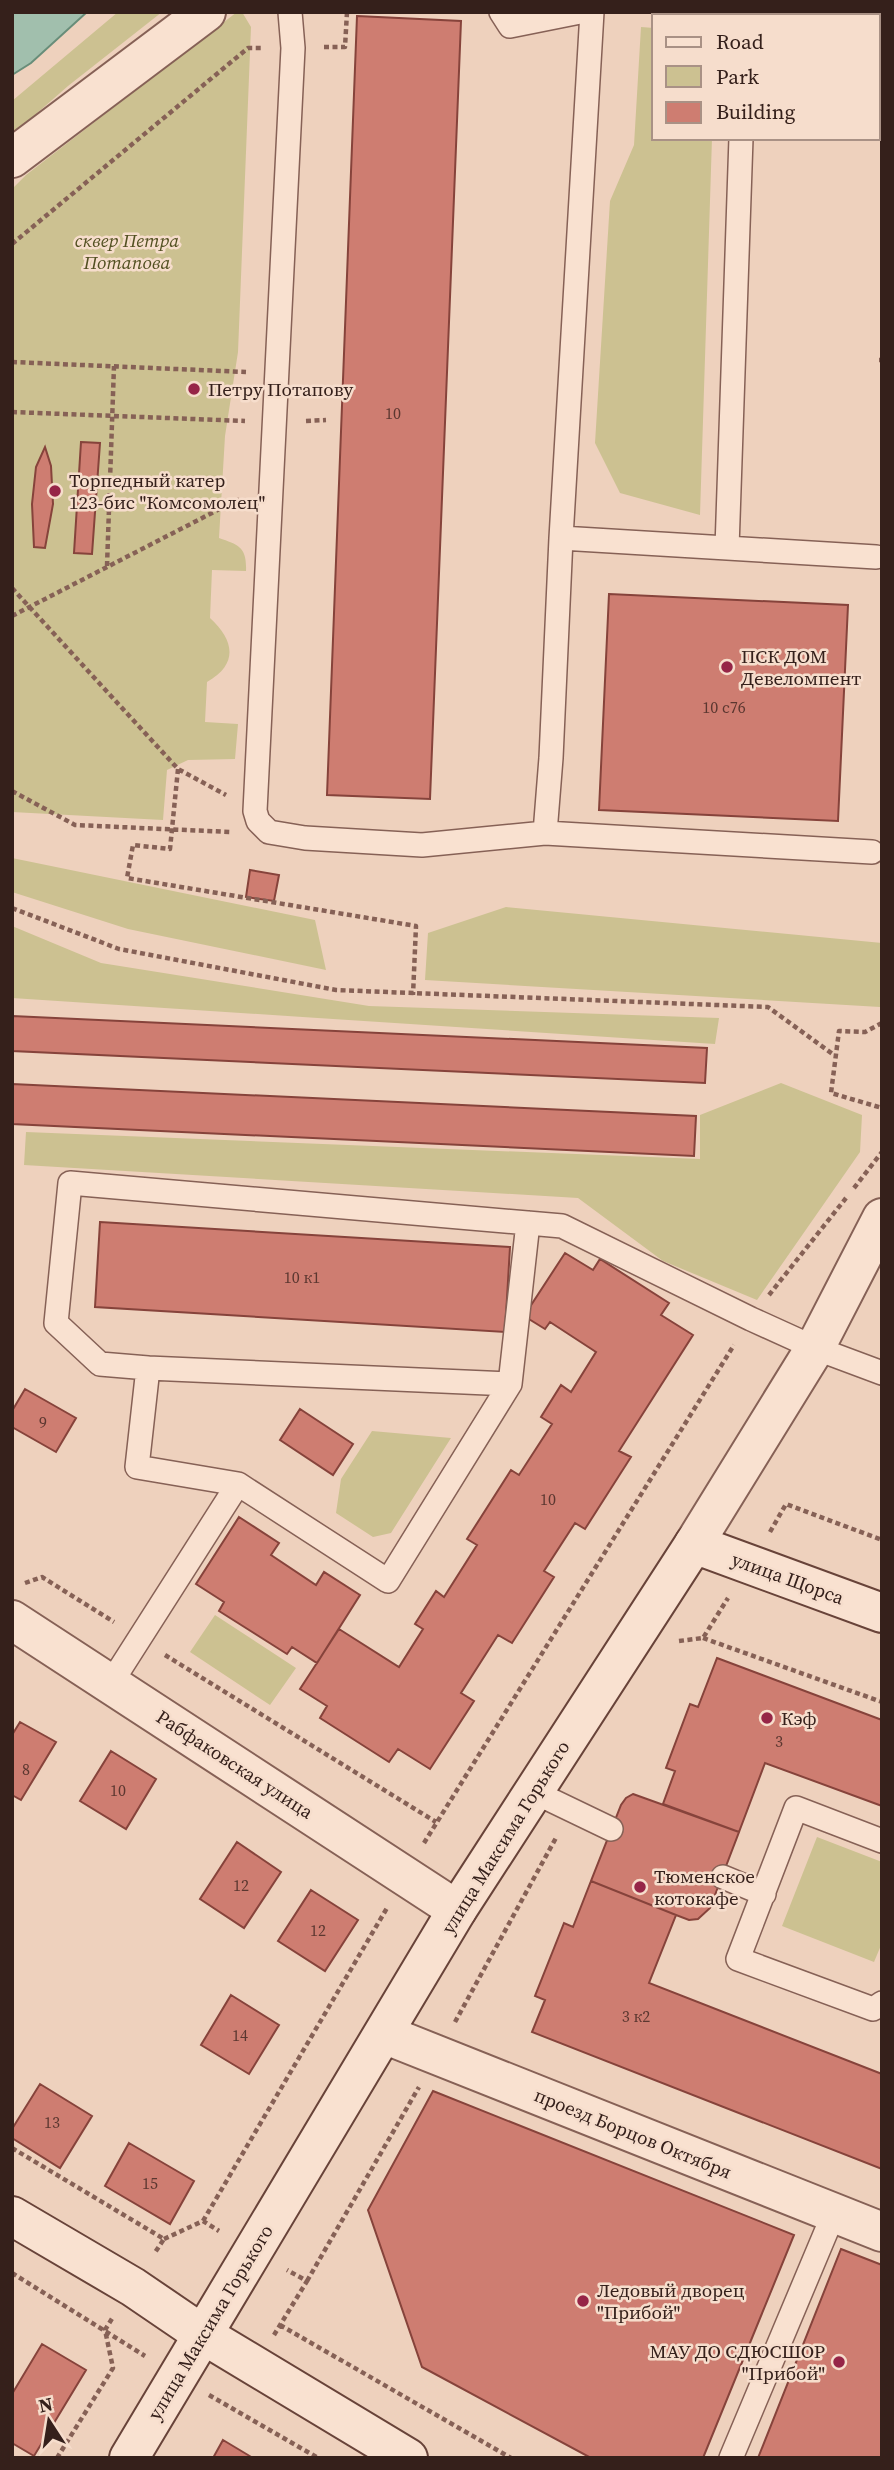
<svg xmlns="http://www.w3.org/2000/svg" width="894" height="2470" font-family="'Source Serif 4',serif">
<style>
.green{fill:#ccc191}
.water{fill:#a1bfad;stroke:#688d79;stroke-width:2}
.building{fill:#ce7d71;stroke:#86433b;stroke-width:2}
.lines{fill:none;stroke-linecap:round;stroke-linejoin:round}
.lane-casing{stroke:#866156;stroke-width:26}
.street-casing{stroke:#866156;stroke-width:42}
.secondary-casing{stroke:#684339;stroke-width:42}
.path{stroke:#866156;stroke-width:4.5;stroke-dasharray:5 3.5;stroke-linecap:butt}
.lane{stroke:#f9e1d0;stroke-width:23}
.street{stroke:#f9e1d0;stroke-width:38}
.secondary{stroke:#f9e1d0;stroke-width:38}
.poi-dot{fill:#962547;stroke:#f6ddcc;stroke-width:2.5}
.labels{text-anchor:middle;stroke-width:5;stroke-linejoin:round;paint-order:stroke}
.number-label{font-size:16px;fill:#5b3730}
.park-label{font-size:19px;font-style:italic;fill:#525021;stroke:#f6ddcc}
.poi-label{font-size:19px;fill:#35201b;stroke:#f6ddcc;text-anchor:start}
.street-label{font-size:19px;fill:#35201b;stroke:#f6ddcc}
</style>
<rect width="100%" height="100%" fill="#eed1bd"/>
<!-- green -->
<path class="green" d="M118,12H162L68,86L12,135V101Z
M237,12H242L251,27L238,352L225,436L219,538C239,545 247,547 246,571L212,570L210,618C234,640 239,664 207,682L205,722L238,724L235,759L188,760L167,770L163,820L12,812V189L26,175Z
M641,27L654,28V138H712L700,515L620,493L595,443L610,201L634,145Z
M12,858L315,920L326,970L128,929L12,892Z
M506,907L882,943L880,1007L425,980L428,933Z
M12,926L101,963L369,1006L719,1018L715,1044L12,998Z
M781,1083L862,1115L860,1152L757,1300L663,1261L578,1198L24,1165L26,1132L700,1159V1115Z
M372,1431L451,1438L391,1533L373,1537L336,1513L341,1479Z
M215,1615L296,1668L270,1705L190,1652Z
M817,1837L882,1862V1943L874,1962L782,1926Z"/>
<!-- water -->
<path class="water" d="M12,12H87L31,63L12,75Z"/>
<!-- building -->
<path class="building" d="M357,16L461,21L430,799L327,795Z
M81,442L100,443L92,554L74,553Z
M45,447L51,466L53,504L45,548L34,547L32,504L36,467Z
M609,594L848,605L838,821L599,810Z
M250,870L279,875L274,901L246,897Z
M12,1016L707,1048L705,1083L12,1051Z
M12,1084L696,1116L694,1156L12,1124Z
M100,1222L510,1247L505,1332L95,1307Z
M565,1253L593,1270L600,1259L669,1303L661,1315L693,1335L619,1451L631,1457L585,1529L575,1523L544,1571L554,1577L512,1643L498,1635L461,1693L474,1701L430,1769L398,1749L389,1762L320,1718L327,1706L300,1689L339,1629L399,1667L423,1629L415,1624L436,1591L444,1597L477,1545L467,1539L511,1470L519,1475L552,1424L541,1417L561,1385L571,1392L596,1352L550,1322L545,1329L524,1316Z
M25,1389L76,1418L56,1452L12,1427V1411Z
M300,1409L353,1444L333,1475L280,1440Z
M239,1517L279,1543L271,1555L316,1585L324,1572L360,1595L317,1663L292,1647L287,1654L219,1611L224,1602L196,1584Z
M717,1658L882,1720V1806L765,1763L739,1832L663,1804L675,1771L666,1768L690,1704L698,1707Z
M20,1722L56,1742L21,1800L12,1795V1735Z
M111,1751L156,1779L126,1829L80,1801Z
M633,1794L739,1832L710,1908L698,1919L689,1920L676,1915L591,1881L621,1805L626,1798Z
M237,1842L281,1872L244,1928L200,1899Z
M591,1881L676,1915L649,1983L882,2074V2169L532,2032L545,2000L535,1996L564,1923L573,1927Z
M311,1890L358,1920L325,1971L278,1941Z
M231,1995L279,2025L249,2074L201,2045Z
M40,2084L92,2116L60,2168L12,2138V2129Z
M433,2091L794,2235L703,2458H591L422,2367L368,2210Z
M129,2143L194,2181L170,2224L105,2186Z
M841,2249L882,2265V2458H758Z
M42,2344L86,2370L34,2456L12,2443V2394Z
M223,2440L253,2458H213Z"/>
<g class="lines">
<!-- lane casing -->
<g class="lane-casing">
<path id="lane" d="M290,12L293,48L255,811L258,821L269,832L305,838L422,845L545,833L551,758L561,538L592,12
M501,12L510,26L580,12
M666,12L745,16
M561,538L876,557
M727,548L741,138
M545,833L872,852
M148,1368L100,1364L56,1323L70,1183L562,1226L751,1319L815,1348L882,1373
M510,1384L528,1223
M111,1683L238,1484L137,1467L148,1368L510,1384L388,1581L238,1484
M532,1791L611,1829
M882,1841L796,1808L738,1959L873,2009L882,2003
M723,1877L764,1894
M731,2458L834,2213"/>
</g>
<!-- street casing -->
<g class="street-casing">
<path id="street" d="M12,158L206,12
M694,1544L815,1348L882,1218
M12,1620L457,1910
M384,2034L882,2232"/>
</g>
<!-- secondary casing -->
<g class="secondary-casing">
<path id="secondary" d="M12,2216L133,2287L202,2334L408,2458
M129,2458L457,1910L694,1544L882,1613"/>
</g>
<!-- path -->
<path class="path" d="M324,47H345L347,12
M12,244L248,48H263
M879,360H882
M12,362L246,372
M12,412L245,421
M306,421L326,420
M107,566L114,366
M12,588L178,769L226,795
M12,616L239,499
M178,769L170,849L133,845L127,878L416,926L413,995
M12,791L75,825L230,832
M12,908L119,949L336,990L768,1007L834,1055
M882,1023L865,1032L839,1031L831,1093L882,1108
M854,1188L882,1152
M769,1295L846,1198
M770,1532L786,1504L882,1540
M25,1583L42,1577L114,1622
M703,1638L882,1702
M679,1641L703,1638L728,1598
M165,1655L436,1822
M424,1843L734,1345
M455,2022L557,1836
M12,2148L164,2239L154,2254
M203,2221L387,1908
M164,2239L203,2221L219,2231
M12,2273L145,2356
M307,2281L419,2087
M280,2325L511,2458
M274,2335L307,2281L287,2270
M209,2395L318,2458
M57,2458L113,2368L105,2330L113,2317"/>
<!-- lane -->
<use href="#lane" class="lane"/>
<!-- street -->
<use href="#street" class="street"/>
<!-- secondary -->
<use href="#secondary" class="secondary"/>
</g>
<!-- markers -->
<g class="poi-dot">
<circle cx="194" cy="389" r="7"/>
<circle cx="55" cy="491" r="7"/>
<circle cx="727" cy="667" r="7"/>
<circle cx="767" cy="1718" r="7"/>
<circle cx="640" cy="1887" r="7"/>
<circle cx="583" cy="2301" r="7"/>
<circle cx="839" cy="2362" r="7"/>
</g>
<g class="labels">
<!-- number labels -->
<g class="number-label">
<text x="393" y="419">10</text>
<text x="724" y="713">10 с76</text>
<text x="302" y="1283">10 к1</text>
<text x="43" y="1428">9</text>
<text x="548" y="1505">10</text>
<text x="779" y="1747">3</text>
<text x="26" y="1775">8</text>
<text x="118" y="1796">10</text>
<text x="241" y="1891">12</text>
<text x="318" y="1936">12</text>
<text x="636" y="2022">3 к2</text>
<text x="240" y="2041">14</text>
<text x="52" y="2128">13</text>
<text x="150" y="2189">15</text>
</g>
<!-- park labels -->
<g class="park-label">
<text x="127" y="247">сквер Петра<tspan x="127" dy="22">Потапова</tspan></text>
</g>
<!-- poi labels -->
<g class="poi-label">
<text x="208" y="396">Петру Потапову</text>
<text x="69" y="487">Торпедный катер<tspan x="69" dy="22">123-бис "Комсомолец"</tspan></text>
<text x="741" y="663">ПСК ДОМ<tspan x="741" dy="22">Девеломпент</tspan></text>
<text x="781" y="1725">Кэф</text>
<text x="654" y="1883">Тюменское<tspan x="654" dy="22">котокафе</tspan></text>
<text x="597" y="2297">Ледовый дворец<tspan x="597" dy="22">"Прибой"</tspan></text>
<text x="825" y="2358" text-anchor="end">МАУ ДО СДЮСШОР<tspan x="825" dy="22">"Прибой"</tspan></text>
</g>
<!-- street labels -->
<g class="street-label">
<text transform="translate(788 1578) rotate(20)" y="7">улица Щорса</text>
<text transform="translate(235 1764) rotate(33)" y="7">Рабфаковская улица</text>
<text transform="translate(505 1837) rotate(-58)" y="7">улица Максима Горького</text>
<text transform="translate(633 2133) rotate(22)" y="7">проезд Борцов Октября</text>
<text transform="translate(210 2322) rotate(-59)" y="7">улица Максима Горького</text>
</g>
</g>
<!-- border -->
<rect width="894" height="2470" fill="none" stroke="#35201b" stroke-width="28"/>
<!-- legend -->
<rect x="652" y="14" width="228" height="126" fill="#f6ddcc" stroke="#a99185" stroke-width="2"/>
<rect x="666" y="37" width="35" height="10" fill="#f9e1d0" stroke="#a99185" stroke-width="2"/>
<text x="716" y="49" font-size="21" fill="#35201b">Road</text>
<rect x="666" y="66" width="35" height="21" fill="#ccc191" stroke="#a99185" stroke-width="2"/>
<text x="716" y="84" font-size="21" fill="#35201b">Park</text>
<rect x="666" y="102" width="35" height="21" fill="#ce7d71" stroke="#a99185" stroke-width="2"/>
<text x="716" y="119" font-size="21" fill="#35201b">Building</text>
<!-- north arrow -->
<g transform="translate(49 2421) rotate(348)" stroke="#f6ddcc" stroke-width="5" paint-order="stroke">
<path d="M0-5L12 26L0 18L-12 26Z" fill="#35201b"/>
<text y="-10" font-size="19" font-weight="bold" text-anchor="middle" fill="#35201b">N</text>
</g>
</svg>
